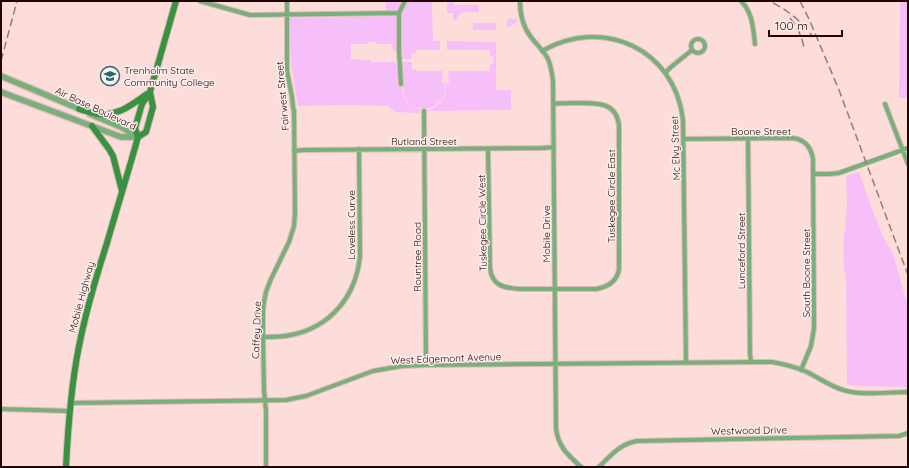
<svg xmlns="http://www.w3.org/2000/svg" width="909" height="468" font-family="Quicksand,sans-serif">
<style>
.green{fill:#f7bff9}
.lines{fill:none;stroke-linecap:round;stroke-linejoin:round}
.minor-casing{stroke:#dabbb7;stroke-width:6}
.tertiary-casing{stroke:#dabbb7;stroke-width:8}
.secondary-casing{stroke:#dabbb7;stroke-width:8}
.minor{stroke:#78af7a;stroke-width:4}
.tertiary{stroke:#78af7a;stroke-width:5.5}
.secondary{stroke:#389242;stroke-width:6}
.rail{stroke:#977a77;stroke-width:1.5;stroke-dasharray:8 4;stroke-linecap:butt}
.labels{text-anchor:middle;stroke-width:3;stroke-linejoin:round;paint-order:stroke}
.poi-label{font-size:10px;fill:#200706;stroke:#ffeeec;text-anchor:start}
.street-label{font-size:10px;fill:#200706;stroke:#ffeeec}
</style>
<rect width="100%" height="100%" fill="#fdddd9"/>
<!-- green -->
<path class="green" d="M386,1L432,2L433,41H440V50H416V53H412L411,59H398L399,51H393L392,44H376V42H368V44H351V59L371,60V62H394L395,64H398V86H402C402,99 409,106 420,110V113L395,112L387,106L350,105L298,106L291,64L289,20L291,18L386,16Z
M447,1H453L454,5H479V12C469,12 460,9 456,20H453V13H447Z
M900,1H908V98H899Z
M510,18L515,19L518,20L512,25L508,27L507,25V21Z
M473,23H496V30H473Z
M447,41L494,42L496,44V90H511V110L424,111C439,108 446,100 446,84L449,83L448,71H490V64H494L493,56H490V50H447Z
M402,62H412V69H416V71H443L442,83H445C445,87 445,91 444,95C438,111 414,114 406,99C401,89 403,72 402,62Z
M859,172L872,209L885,241L893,254L908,306V387L854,386L847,384L846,280L844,267L843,247L847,207L846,176Z"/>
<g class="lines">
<!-- minor casing -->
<g class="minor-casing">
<path id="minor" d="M200,1L250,15L399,13
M520,1C520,13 523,27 531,37C536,44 544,51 548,59C551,66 552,73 553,81L556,428C558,447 568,455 581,467
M741,1C753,13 753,29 755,44
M691 46a7 7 0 1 1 14 0a7 7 0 1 1-14 0Z
M542,51C603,16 675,49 683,120L686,363
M665,73L671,67L692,50
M401,84L399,51V13L405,1
M885,104L908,164
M424,111L426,365
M748,138L750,354L751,362
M683,139L792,138C804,139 811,147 813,159L814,328L811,346L801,370
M488,149L490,268C492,286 504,288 520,289H596C608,287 617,282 619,269V125C616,102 597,103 579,103C570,103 562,103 553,104
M294,151L304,150L543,148L554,147
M813,174H829L839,173L908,148
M263,337C273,337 282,337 291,335C331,327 356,296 360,256L359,149
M70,403L286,400L306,396L373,371L402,366L426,365L772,362C784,364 796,367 807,372C819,378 830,386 843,390C862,396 888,392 908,392
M1,409L70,411
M266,467V411L264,390L263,337V311L264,302L266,292L271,279L289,242L294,226L295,213L294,111L293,107L292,97L287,71V1
M599,467C611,455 620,444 637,441L899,436L908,433"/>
</g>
<!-- tertiary casing -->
<g class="tertiary-casing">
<path id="tertiary" d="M1,76L82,110
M1,92L121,137H138
M90,114L121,127L138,137"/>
</g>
<!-- secondary casing -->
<g class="secondary-casing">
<path id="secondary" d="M79,109C85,111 92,113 98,114C119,116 131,105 147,94
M92,126L109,149L113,156L122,191
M138,137L146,132L153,107L150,92
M66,467C68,426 71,386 79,346C86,311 96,277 107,243C117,208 128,173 138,137L135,128L142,104L150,92L176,1"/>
</g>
<!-- minor -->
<use href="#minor" class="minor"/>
<!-- tertiary -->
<use href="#tertiary" class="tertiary"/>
<!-- secondary -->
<use href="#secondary" class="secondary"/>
<!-- rail -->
<path class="rail" d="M800,1L809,19L839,90L908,275
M773,3C789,11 802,22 813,37
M790,18C797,27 802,36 804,48
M1,61L17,1"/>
</g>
<!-- icons -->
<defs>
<g id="university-ring" transform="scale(1)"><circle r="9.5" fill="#ffeeec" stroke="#226d75" stroke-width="1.5"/><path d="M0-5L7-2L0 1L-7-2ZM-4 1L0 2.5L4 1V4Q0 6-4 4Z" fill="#226d75"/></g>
</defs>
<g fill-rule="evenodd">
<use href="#university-ring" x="110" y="76"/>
</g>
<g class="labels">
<!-- poi labels -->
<g class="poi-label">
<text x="124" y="74">Trenholm State<tspan x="124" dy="12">Community College</tspan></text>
</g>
<!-- street labels -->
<g class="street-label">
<text transform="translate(282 96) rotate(-95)" y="4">Fairwest Street</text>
<text transform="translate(96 108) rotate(25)" y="4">Air Base Boulevard</text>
<text x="761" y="135">Boone Street</text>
<text x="424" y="145">Rutland Street</text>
<text transform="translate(675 148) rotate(-92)" y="4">Mc Elvy Street</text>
<text transform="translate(611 196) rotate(-90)" y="4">Tuskegee Circle East</text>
<text transform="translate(482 223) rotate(-91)" y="4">Tuskegee Circle West</text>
<text transform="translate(351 225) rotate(-90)" y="4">Loveless Curve</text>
<text transform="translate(546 234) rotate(-90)" y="4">Mobile Drive</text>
<text transform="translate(741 251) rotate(-90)" y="4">Lunceford Street</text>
<text transform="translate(417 257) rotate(-90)" y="4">Rountree Road</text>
<text transform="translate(806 273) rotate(-90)" y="4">South Boone Street</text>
<text transform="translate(81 297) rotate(-75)" y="4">Mobile Highway</text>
<text transform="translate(256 330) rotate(-88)" y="4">Caffey Drive</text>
<text transform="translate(446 358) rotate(-2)" y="4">West Edgemont Avenue</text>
<text transform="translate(749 430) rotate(-1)" y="4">Westwood Drive</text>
</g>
</g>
<!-- border -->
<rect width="909" height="468" fill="none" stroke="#200706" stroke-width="4"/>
<!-- scale -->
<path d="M769 30v6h73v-6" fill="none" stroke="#200706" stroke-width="2"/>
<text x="775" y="30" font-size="12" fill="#200706" stroke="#ffeeec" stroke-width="3" paint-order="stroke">100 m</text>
</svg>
